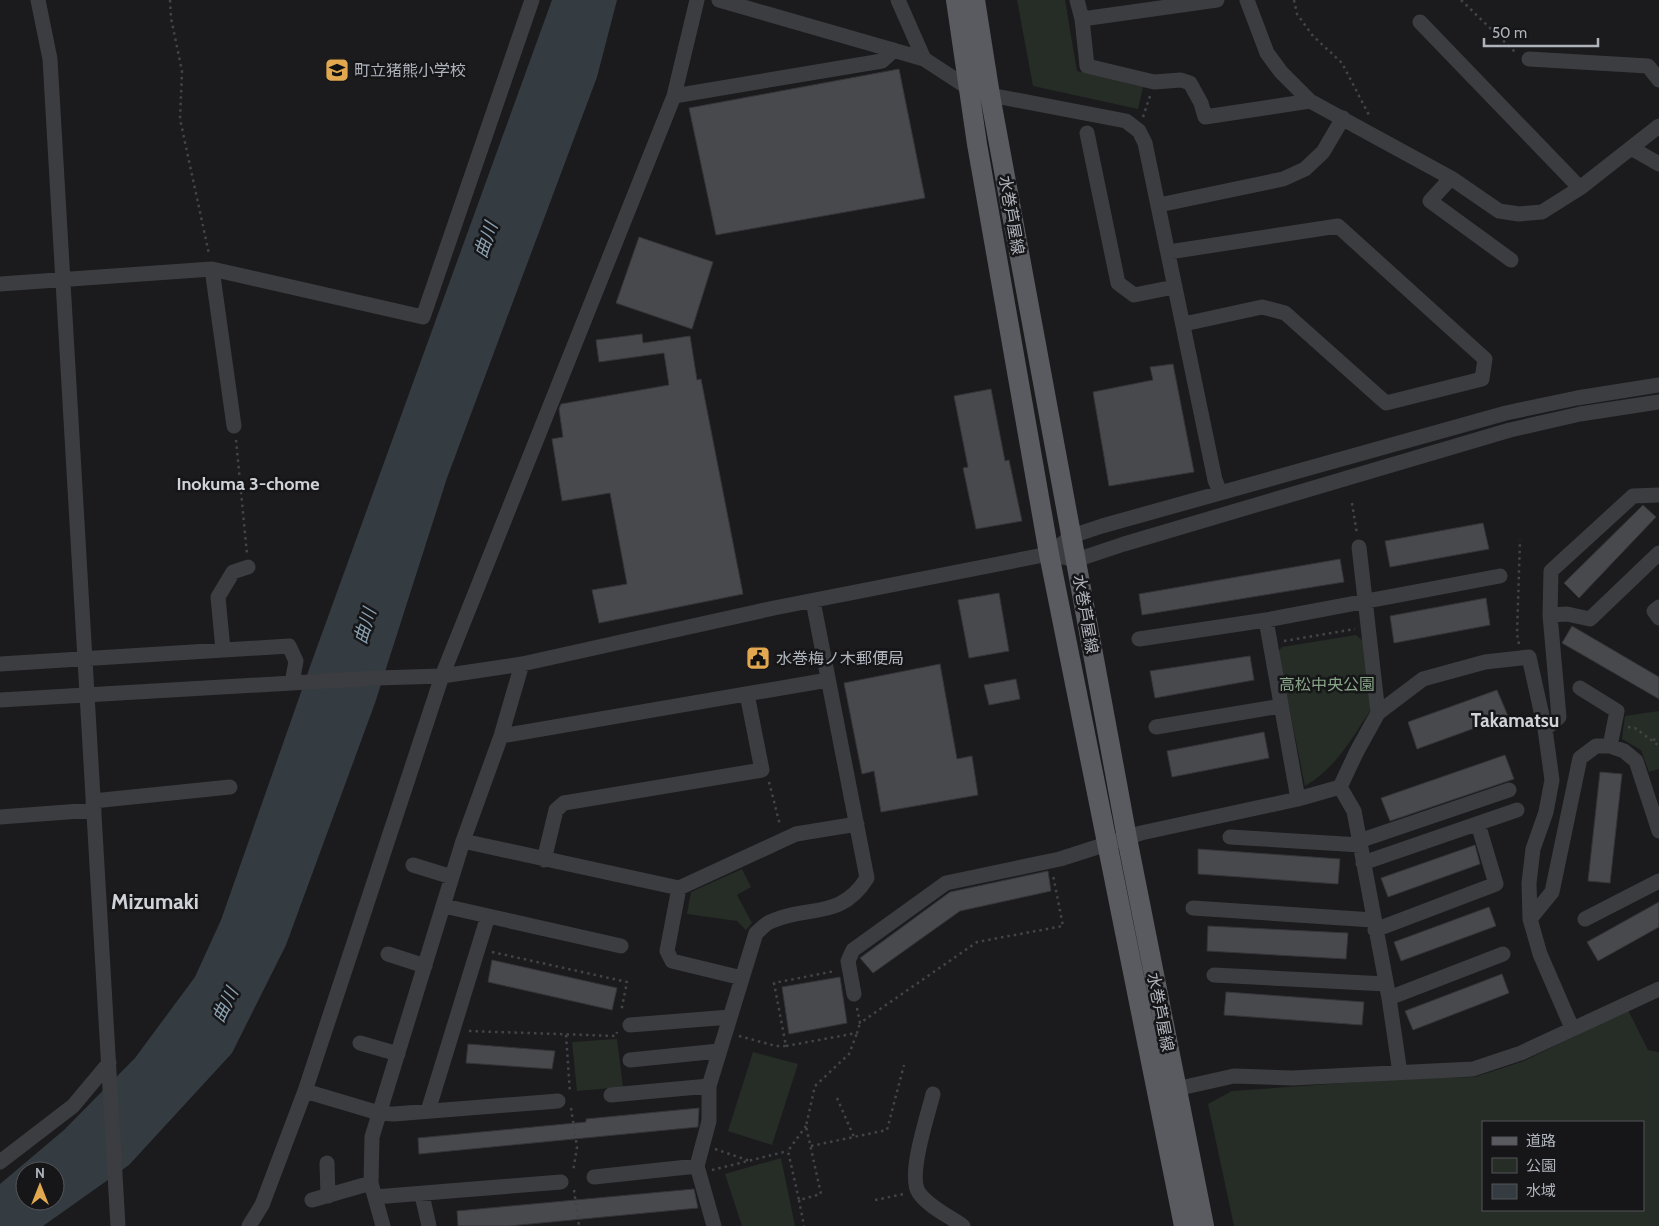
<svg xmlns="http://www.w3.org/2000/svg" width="1659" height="1226" font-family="Cabin,'Noto Sans JP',sans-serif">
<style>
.green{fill:#252d26;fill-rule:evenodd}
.water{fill:#343c42;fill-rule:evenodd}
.building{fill:#48494d;stroke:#353539}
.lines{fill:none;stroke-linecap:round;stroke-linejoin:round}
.path{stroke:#424448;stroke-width:2.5;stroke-dasharray:2.5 4;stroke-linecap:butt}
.minor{stroke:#3c3d41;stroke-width:15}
.major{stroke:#595b60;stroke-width:20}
.labels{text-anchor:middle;stroke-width:5;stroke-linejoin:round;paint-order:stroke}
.poi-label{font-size:16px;fill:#afb3bb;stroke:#161618;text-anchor:start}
.street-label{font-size:16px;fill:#afb3bb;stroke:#161618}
.park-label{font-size:16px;fill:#88a488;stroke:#161618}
.water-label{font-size:18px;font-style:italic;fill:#8aa1b2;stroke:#161618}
.neighbourhood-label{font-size:18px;font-weight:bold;fill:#cfd2d7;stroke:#161618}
.quarter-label{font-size:19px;font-weight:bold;fill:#cfd2d7;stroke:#161618}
.district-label{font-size:21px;font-weight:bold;fill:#cfd2d7;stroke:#161618}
</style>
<rect width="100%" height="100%" fill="#1b1b1d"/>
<!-- green -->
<path class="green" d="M1017,0H1065L1077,71L1143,87L1138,109L1033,86Z
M1356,635L1363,641L1372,708C1352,738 1337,767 1305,786L1278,652L1282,647Z
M1659,711V769L1649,772L1641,750L1622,739L1625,716Z
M742,869L751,887L737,895L752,923L746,930L737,921L687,914L691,892Z
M1628,1010L1648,1050L1659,1052V1226H1234L1208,1104L1232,1091L1416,1078L1475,1077L1524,1061ZM1483,1122H1643V1210H1483Z
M617,1039L623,1087L577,1091L572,1042Z
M753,1052L798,1064L772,1145L728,1131Z
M781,1158L795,1226H742L725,1174Z"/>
<!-- water -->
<path class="water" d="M552,0H617L597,77L447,478L375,703L286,945L232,1053L129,1165L43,1226H0V1184L64,1130L135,1058L195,977L221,920L312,661ZM25,1171H55V1201H25Z"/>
<!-- building -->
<path class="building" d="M899,69L925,198L716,235L689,108Z
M639,237L713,262L692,329L616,303Z
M642,334L643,343L690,336L697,380L701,379L743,594L599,623L592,590L627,584L610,493L562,501L552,439L563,437L559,409L561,404L669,385L664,353L599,362L596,340Z
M1173,364L1194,472L1109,486L1093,392L1153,380L1150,367Z
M991,389L1005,461L1009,460L1022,521L976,529L963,468L968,467L954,396Z
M1643,505L1656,517L1579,598L1564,583Z
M1483,523L1489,549L1390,567L1385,541Z
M1340,559L1344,582L1142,615L1139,594Z
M999,593L1009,651L969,658L958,600Z
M1486,598L1490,625L1394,643L1390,616Z
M1572,626L1659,677V699L1562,643Z
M1250,656L1254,680L1155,698L1150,671Z
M940,664L957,759L972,756L978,795L881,812L874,771L862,774L844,683Z
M1016,679L1020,699L989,705L984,685Z
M1497,690L1508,716L1417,749L1408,722Z
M1264,732L1269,758L1172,777L1167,751Z
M1505,755L1514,779L1390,821L1381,798Z
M1600,772L1622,774L1610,883L1588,881Z
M1475,845L1480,864L1388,897L1381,878Z
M1198,849L1340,859L1338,884L1198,874Z
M1048,871L1051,891L960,911L873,973L860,958L950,892Z
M1659,902V927L1598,961L1587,942Z
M1489,907L1496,926L1401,961L1394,942Z
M1208,926L1348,933L1346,959L1207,951Z
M492,960L617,988L612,1010L488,982Z
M1502,974L1509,993L1413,1030L1405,1011Z
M840,977L847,1023L789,1034L782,987Z
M1226,992L1364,1002L1362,1025L1224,1015Z
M468,1044L555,1051L552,1069L466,1063Z
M699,1108L698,1127L419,1154L418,1138L586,1122V1119Z
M694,1189L698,1208L509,1226H458L457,1211Z"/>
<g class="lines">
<!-- path -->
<path class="path" d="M170,0L171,18L182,71L180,119L209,254
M1294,0L1297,14L1313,36L1342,63L1370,117
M1461,0L1515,52
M1143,117L1150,96
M236,440L247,554
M1352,503L1357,534
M1284,641L1355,629
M1519,644L1517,634L1520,540
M1628,727L1635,728L1659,746
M1653,740L1659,738
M769,782L780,825
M492,952L627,982L621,1012
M857,1008L860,1023L977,942L1063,926L1053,875
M469,1031L616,1036L617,1032
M566,1035L570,1093
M739,1036L776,1046H786L774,983L835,971
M786,1046L857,1033L860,1023
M837,1098L854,1137
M571,1108L577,1147L573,1172
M806,1126L788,1151L799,1200L821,1194L806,1126L815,1086L849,1054L857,1033
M811,1146L887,1130L904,1065
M715,1149L750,1161
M712,1170L788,1151
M574,1190L579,1226
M799,1200L804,1226
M875,1200L904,1194"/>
<!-- minor -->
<path class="minor" d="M38,0L50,59L118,1226
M719,0L924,59L970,89L990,95L1126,121L1139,131L1145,143L1215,480L1220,492
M898,0L924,59
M1077,0L1082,19L1217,0
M1247,0L1267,53L1281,72L1310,101L1451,178L1499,211L1519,214L1542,212L1580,188L1659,126
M1082,19L1087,66L1154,82L1181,80L1190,83L1201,103L1205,117L1310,101
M1420,22L1580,188
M1529,59L1648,66L1659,80
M674,96L882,61L894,50
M1087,133L1118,283L1134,295L1174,287
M1631,148L1659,164
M1451,178L1430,201L1511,260
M1159,205L1283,179L1305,169L1323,152L1343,118
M1169,252L1338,226L1485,359L1482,379L1386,403L1285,313L1262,307L1184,324
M212,269L234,426
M0,284L212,269L423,317L532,0
M1359,547L1378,713
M1049,554L1072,536L1102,526L1506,413L1577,398L1659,385
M1659,607L1654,611L1659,618
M1550,615L1551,571L1633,496L1659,495
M1266,620L1298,799
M1139,639L1266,620L1500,576
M223,650L218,597L233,572L248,567
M0,664L289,646L296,661L292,683
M1580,688L1617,711L1610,746
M0,700L377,678L442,676L522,664L774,608L1049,554L1076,560L1124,544L1510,430L1580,414L1659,402
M1156,727L1281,706
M1545,729L1559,717L1550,615L1567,614L1590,619L1659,553
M501,736L828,680
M1340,787L1357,751L1378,713L1423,679L1485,662L1529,657L1545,729L1552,780L1546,812L1533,849L1529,883L1530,919L1540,954L1572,1028
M93,801L230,787
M0,817L94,810
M1230,837L1361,845
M463,841L679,888L796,834L857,824
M1359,841L1509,790
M544,860L556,810L564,803L762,770L747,694
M1363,863L1517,810
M413,865L452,877
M679,888L667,951L672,961L742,978
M444,906L621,946
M1193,908L1373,920
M1530,919L1552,892L1580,758L1596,746H1610L1624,751L1636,761L1659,831
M1585,919L1659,881
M1375,930L1496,884L1478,824
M388,954L425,966
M1214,975L1386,984
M854,994L848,961L853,950L946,883L1060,859L1141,833L1298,799L1340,787L1354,811L1389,998L1400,1073
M1389,998L1503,954
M630,1025L730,1017
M360,1043L398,1054
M630,1060L719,1051
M305,1091L379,1113L394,1114L558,1101
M1167,1091L1234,1076L1292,1078L1473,1069L1521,1053L1659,989
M933,1094C928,1115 907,1176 919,1193C929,1207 949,1216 963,1226
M611,1095L709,1086
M428,1111L488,916
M0,1162L73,1106L109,1063
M327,1163L328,1196
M594,1177L697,1166
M422,1195L429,1226
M375,1197L561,1182
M312,1200L371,1183
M249,1226L262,1205L305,1091L442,676L674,96L697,0
M383,1226L371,1183L372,1137L463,841L501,736L522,664
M714,1226L697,1166L709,1121V1086L756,933C761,929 766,923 772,921C808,905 841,920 867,878L813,601"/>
<!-- major -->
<path class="major" d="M956,0L977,144L1049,554L1184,1226
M975,0L990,95L1127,838L1204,1226"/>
</g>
<!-- icons -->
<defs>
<g id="school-square" transform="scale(1.25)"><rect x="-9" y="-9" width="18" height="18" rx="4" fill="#e1a84f" stroke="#161618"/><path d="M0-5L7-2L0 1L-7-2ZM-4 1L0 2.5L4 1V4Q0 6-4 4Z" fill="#111"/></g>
<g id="civic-square" transform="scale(1.25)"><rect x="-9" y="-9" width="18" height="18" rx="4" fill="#e1a84f" stroke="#161618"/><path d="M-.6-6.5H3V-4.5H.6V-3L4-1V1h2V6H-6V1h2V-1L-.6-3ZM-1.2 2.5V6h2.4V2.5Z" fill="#111"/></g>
</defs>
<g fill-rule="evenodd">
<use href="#school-square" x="337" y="70"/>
<use href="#civic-square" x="758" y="658"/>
</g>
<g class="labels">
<!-- poi labels -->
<g class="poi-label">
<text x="354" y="76">町立猪熊小学校</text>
<text x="776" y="664">水巻梅ノ木郵便局</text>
</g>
<!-- street labels -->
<g class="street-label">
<text transform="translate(1012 215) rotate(80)" y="6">水巻芦屋線</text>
<text transform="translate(1086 614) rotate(80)" y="6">水巻芦屋線</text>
<text transform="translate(1161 1012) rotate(79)" y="6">水巻芦屋線</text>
</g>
<!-- park labels -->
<g class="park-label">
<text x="1327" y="690">高松中央公園</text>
</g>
<!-- water labels -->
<g class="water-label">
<text transform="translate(486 240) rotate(-71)" y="6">曲川</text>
<text transform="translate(365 626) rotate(-73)" y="6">曲川</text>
<text transform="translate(225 1005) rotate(-64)" y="6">曲川</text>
</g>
<!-- neighbourhood labels -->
<g class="neighbourhood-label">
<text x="248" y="490">Inokuma 3-chome</text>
</g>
<!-- quarter labels -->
<g class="quarter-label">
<text x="1515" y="727">Takamatsu</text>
</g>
<!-- district labels -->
<g class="district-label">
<text x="155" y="909">Mizumaki</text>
</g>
</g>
<!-- legend -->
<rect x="1482" y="1121" width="162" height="90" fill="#161618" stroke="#535559"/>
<rect x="1492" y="1137" width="25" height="8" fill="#595b60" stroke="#535559"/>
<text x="1526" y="1146" font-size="15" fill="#afb3bb">道路</text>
<rect x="1492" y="1158" width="25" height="15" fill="#252d26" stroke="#535559"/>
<text x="1526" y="1171" font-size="15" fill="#afb3bb">公園</text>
<rect x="1492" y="1184" width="25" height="15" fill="#343c42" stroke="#535559"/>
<text x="1526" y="1196" font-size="15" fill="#afb3bb">水域</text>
<!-- north arrow -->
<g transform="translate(40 1186)"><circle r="24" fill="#161618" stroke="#535559"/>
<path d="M0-4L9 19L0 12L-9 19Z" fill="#e1a84f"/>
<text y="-8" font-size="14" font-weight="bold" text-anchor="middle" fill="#afb3bb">N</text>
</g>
<!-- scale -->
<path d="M1484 38v8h114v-8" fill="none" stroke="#afb3bb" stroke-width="2.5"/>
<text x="1492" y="38" font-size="15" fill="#afb3bb" stroke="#161618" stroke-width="4" paint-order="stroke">50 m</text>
</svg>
